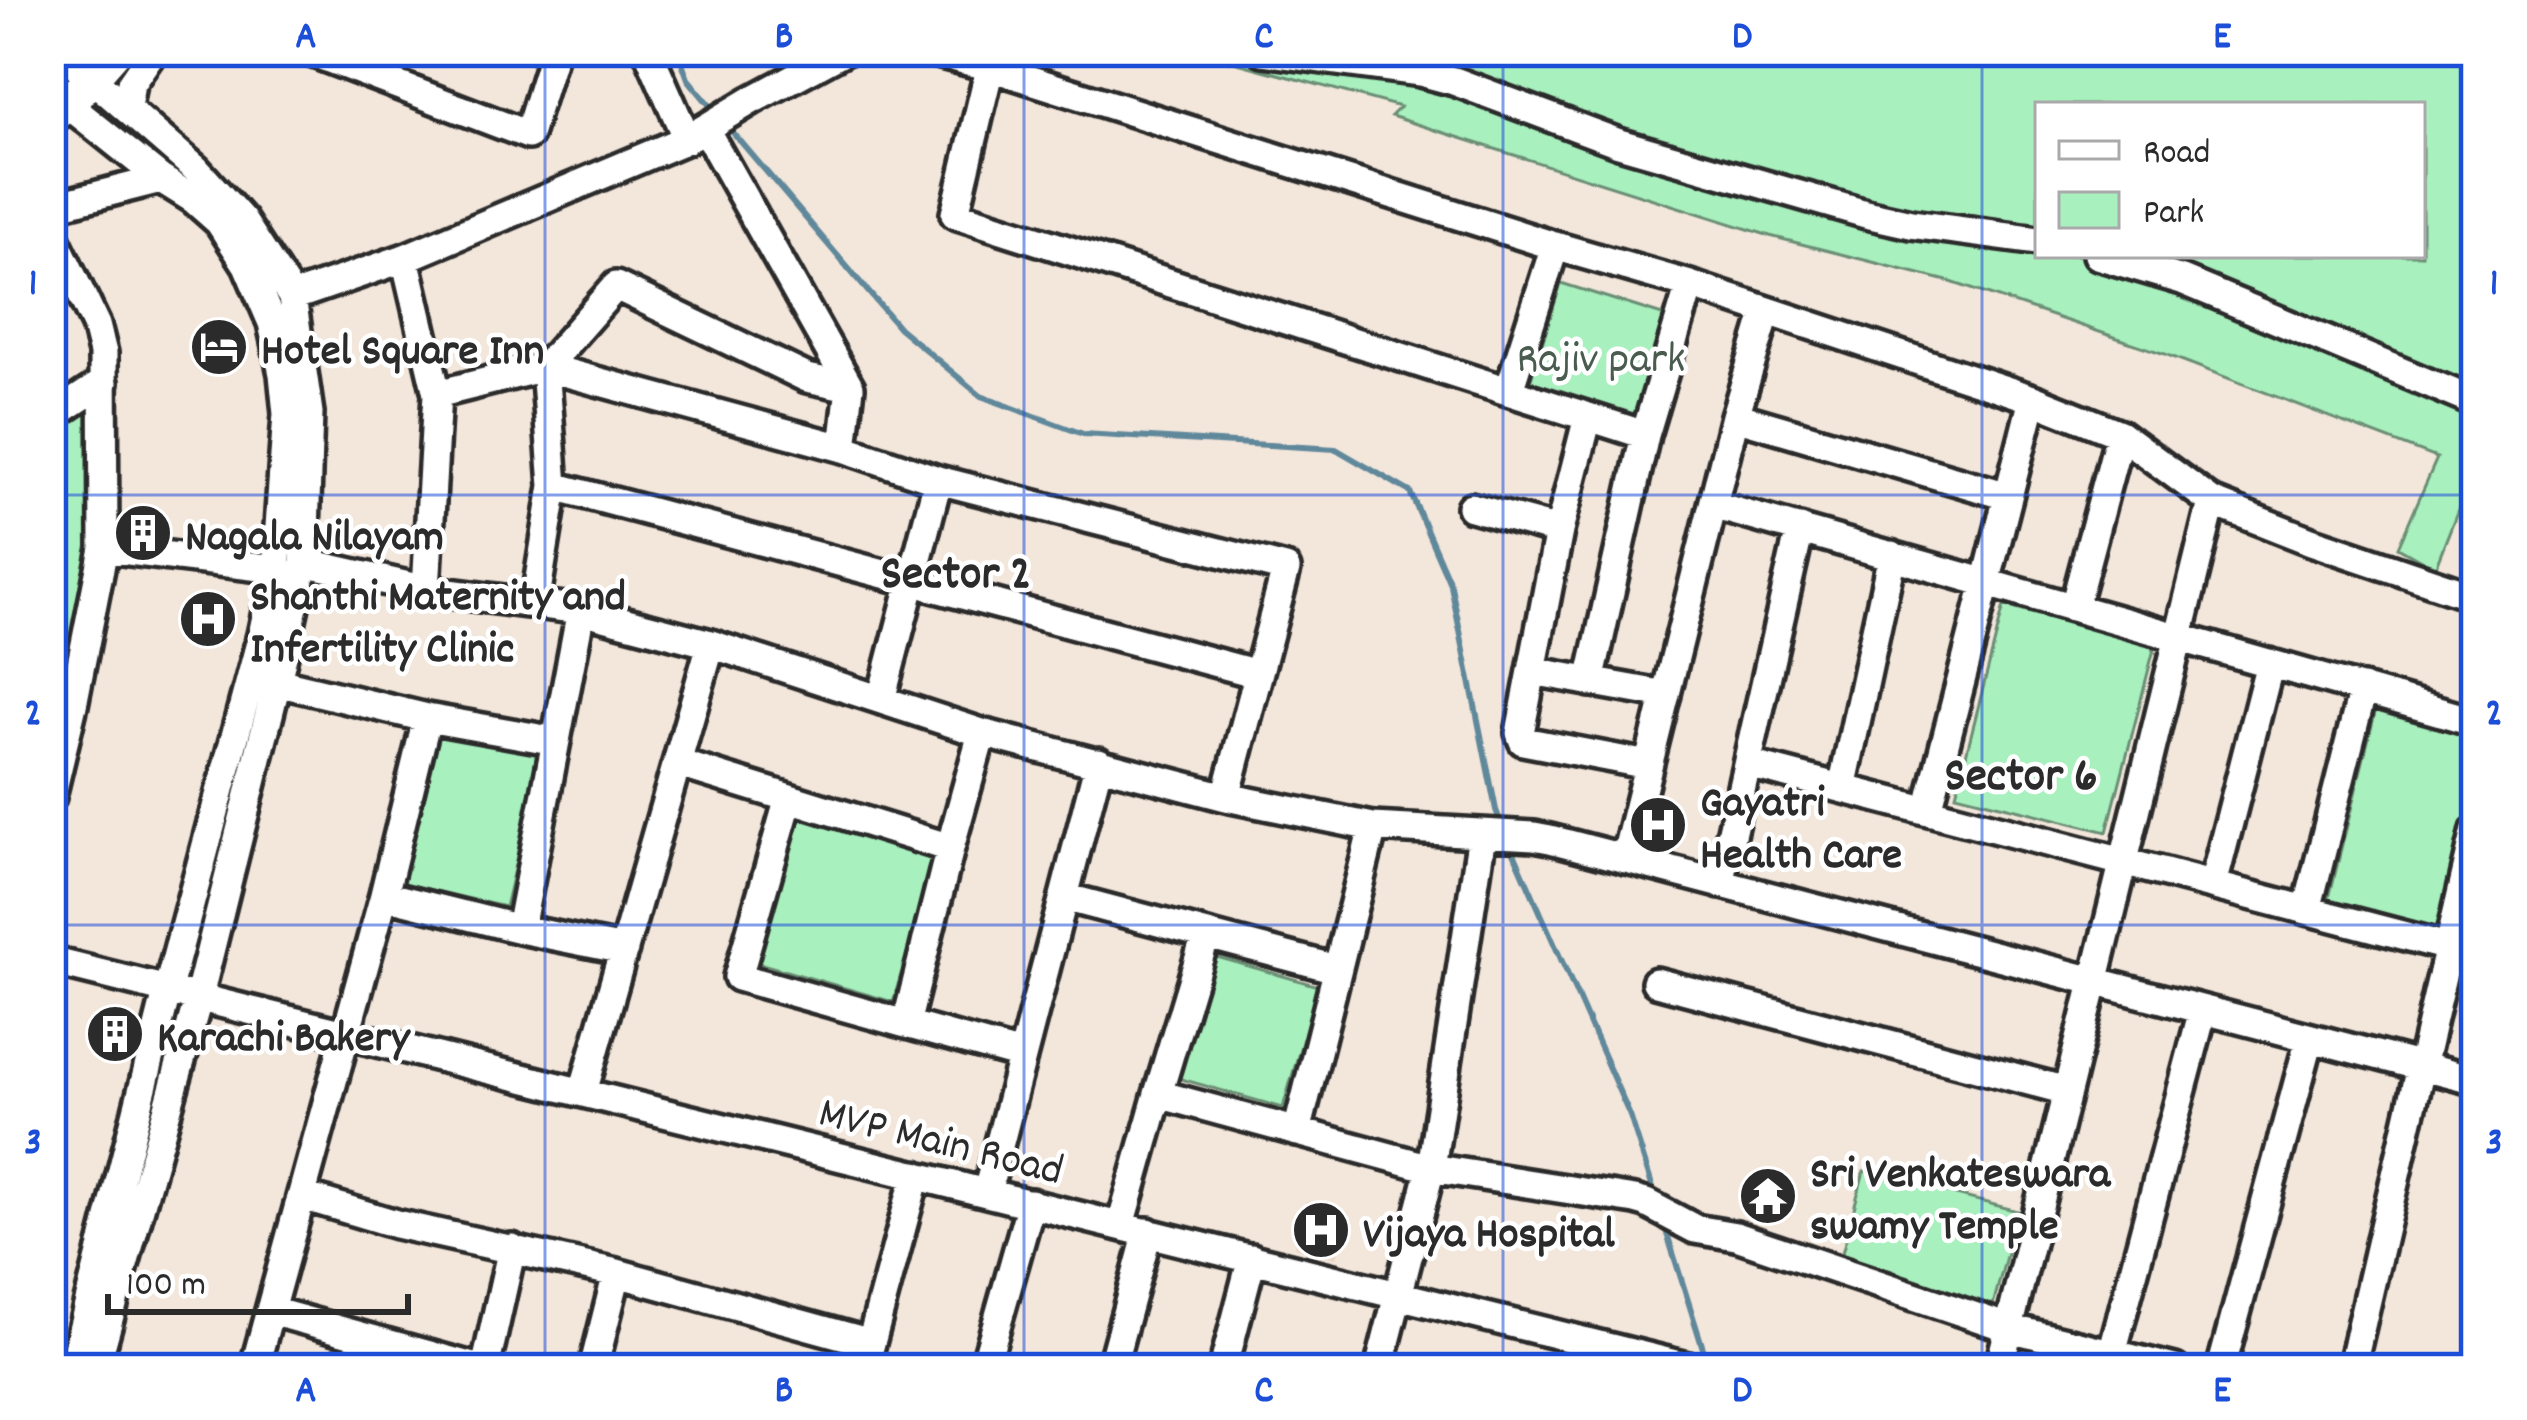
<svg xmlns="http://www.w3.org/2000/svg" width="2527" height="1420" font-family="Dekko,sans-serif">
<style>
.built{fill:#ebd5c2}
.green{fill:#a8f0be;stroke:#6a8e74;stroke-width:3;fill-rule:evenodd}
.lines{fill:none;stroke-linecap:round;stroke-linejoin:round}
.stream{stroke:#61889b;stroke-width:6}
.minor-casing{stroke:#2b2b2b;stroke-width:36}
.major-casing{stroke:#2b2b2b;stroke-width:42}
.minor{stroke:#fff;stroke-width:27}
.major{stroke:#fff;stroke-width:33}
.grid{fill:none;stroke:#1d4ed8;stroke-width:3;stroke-opacity:0.55}
.labels{text-anchor:middle;stroke-width:9;stroke-linejoin:round;paint-order:stroke}
.poi-label{font-size:45px;font-weight:bold;fill:#2b2b2b;stroke:#fff;text-anchor:start}
.park-label{font-size:45px;fill:#4a5c50;stroke:#fff}
.street-label{font-size:45px;fill:#2b2b2b;stroke:#fff}
.neighbourhood-label{font-size:48px;font-weight:bold;fill:#2b2b2b;stroke:#fff}
.neatline{fill:none;stroke:#1d4ed8;stroke-width:4.5}
.grid-label{font-size:39px;text-anchor:middle;font-weight:bold;fill:#1d4ed8}
</style>
<rect width="100%" height="100%" fill="#f3e6db"/>
<filter id="ink" filterUnits="userSpaceOnUse"><feTurbulence type="fractalNoise" baseFrequency=".00833" numOctaves="2"/><feDisplacementMap in="SourceGraphic" scale="24" xChannelSelector="R" yChannelSelector="G"/><feConvolveMatrix kernelMatrix="1 2 1 2 8 2 1 2 1" color-interpolation-filters="sRGB"/></filter>
<g filter="url(#ink)">
<!-- built -->
<path class="built" d="M1306,1201L1349,1212L1336,1258L1294,1247Z"/>
<!-- green -->
<path class="green" d="M1193,51H2476V471H2473L2435,568L2398,547L2437,458L2165,354L1951,282L1770,236L1391,116L1400,107ZM2038,105H2422V255H2038Z
M1561,283L1675,319L1641,426L1527,391Z
M101,389L97,533L76,657L51,648V421Z
M2004,606L2155,645L2107,832L1956,794Z
M2378,701L2476,725V789L2441,929L2328,902Z
M433,726L542,751L505,907L396,882Z
M799,811L937,851L893,1002L755,962Z
M1210,955L1318,986L1283,1108L1174,1077Z
M1864,1171L2018,1211L1992,1309L1838,1268Z"/>
<g class="lines">
<!-- stream -->
<path class="stream" d="M678,51L688,79L716,113
M725,123L899,328L981,396L1083,434L1336,449L1410,492L1451,586L1496,810L1501,823
M1509,841L1630,1116L1655,1195
M1664,1224L1705,1355L1704,1367"/>
<!-- minor casing -->
<g class="minor-casing">
<path id="minor" d="M60,51L196,169L242,220L292,297L309,413L304,562L277,682L199,996L95,1369
M308,51L528,135L554,51
M648,51L687,139
M930,51L990,67L1555,246L1690,285L2033,399L2120,434L2212,502L2311,541L2476,597
M1263,51L1420,72L1454,81L1619,143L1866,214L1911,224L2038,241
M990,67L955,214L1645,435
M51,91L161,179L193,199L219,222L247,265L272,323L283,374L287,414L276,569L262,635L168,988L72,1369
M127,107L131,83L153,51
M705,129L850,387
M51,207L161,179
M51,231L96,325L103,353L104,548L73,705L51,797
M2097,255L2182,280L2476,403
M405,258L437,394L426,590
M292,297L405,258L687,139L752,100L843,51
M1509,390L1555,246
M437,394L545,367L843,448L938,480
M1735,416L2008,496
M51,417L104,382
M843,448L850,387L807,378L616,286L545,367L554,486L1258,674
M1713,505L2476,722
M1471,507L1559,531L1520,733L1523,741L1648,765
M1559,531L1588,417
M104,548L276,569
M304,562L426,590L581,610L711,644L982,733L1226,797L1373,827L1534,836L1550,839L2476,1081
M535,604L554,486
M2074,607L2120,434
M1532,671L1666,695
M277,682L427,718L384,895
M1590,682L1645,435L1690,285
M881,700L938,480L1286,569L1226,797
M427,718L556,741
M677,763L950,848L906,1024L1022,1056
M1749,764L2448,947
M1842,788L1892,555
M789,798L738,977L906,1024
M1928,810L2033,399
M1482,834L1431,1168L1635,1200L1646,1203L1695,1229L1736,1236L2009,1328L2175,1369
M950,848L982,733
M1625,859L1735,416L1767,311
M1720,884L1800,529
M2213,885L2270,663
M1064,897L1336,969
M2307,910L2363,689
M520,929L624,950
M51,961L1696,1369
M1656,982L2067,1091
M583,1092L711,644
M1158,1094L1206,935
M1297,1132L1373,827
M987,1192L1099,762
M303,1196L396,1224L617,1273L871,1343L864,1369
M1121,1225L1158,1094L1431,1168L1379,1369
M271,1311L480,1369
M871,1343L916,1175
M2112,1353L2203,1010
M254,1369L384,895L520,929L581,610
M485,1369L512,1248
M593,1369L617,1273
M984,1369L1031,1203
M1111,1369L1148,1232
M1223,1369L1252,1258
M1999,1369L2212,502
M2221,1369L2310,1038
M2351,1369L2476,830"/>
</g>
<!-- major casing -->
<g class="major-casing">
<path id="major" d="M51,53L54,51
M51,116L69,103L115,51"/>
</g>
<!-- minor -->
<use href="#minor" class="minor"/>
<!-- major -->
<use href="#major" class="major"/>
</g>
</g>
<!-- grid -->
<path class="grid" d="M545,51V1369M1024,51V1369M1503,51V1369M1982,51V1369M51,495H2476M51,925H2476"/>
<!-- icons -->
<defs>
<g id="hotel-disc" transform="scale(3)"><circle r="9.5" fill="#2b2b2b" stroke="#fff"/><path d="M-6-4.5h1.5V1H6V5H4.5V3h-9V5H-6ZM-4 0a1.8 1.8 0 1 1 3.6 0ZM.5 0V-2.5h3Q6-2.5 6 0Z" fill="#fff"/></g>
<g id="building-disc" transform="scale(3)"><circle r="9.5" fill="#2b2b2b" stroke="#fff"/><path d="M-4-6H4V6H1V3H-1V6H-4ZM-2.5-4.3h1.7v1.8h-1.7ZM.8-4.3h1.7v1.8H.8ZM-2.5-1h1.7V.8h-1.7ZM.8-1h1.7V.8H.8Z" fill="#fff"/></g>
<g id="hospital-disc" transform="scale(3)"><circle r="9.5" fill="#2b2b2b" stroke="#fff"/><path d="M-5-5h3v3.5h4V-5h3V5h-3V1.5h-4V5h-3Z" fill="#fff"/></g>
<g id="temple-disc" transform="scale(3)"><circle r="9.5" fill="#2b2b2b" stroke="#fff"/><path d="M0-6L5-2H3V0L6.5 2.5H4V6H1.5V3h-3V6H-4V2.5H-6.5L-3 0V-2H-5Z" fill="#fff"/></g>
</defs>
<g fill-rule="evenodd">
<use href="#hotel-disc" x="219" y="347"/>
<use href="#building-disc" x="143" y="533"/>
<use href="#hospital-disc" x="208" y="619"/>
<use href="#hospital-disc" x="1658" y="825"/>
<use href="#building-disc" x="115" y="1034"/>
<use href="#temple-disc" x="1768" y="1196"/>
<use href="#hospital-disc" x="1321" y="1230"/>
</g>
<g class="labels">
<!-- poi labels -->
<g class="poi-label">
<text x="261" y="363">Hotel Square Inn</text>
<text x="185" y="549">Nagala Nilayam</text>
<text x="250" y="609">Shanthi Maternity and<tspan x="250" dy="52">Infertility Clinic</tspan></text>
<text x="1700" y="815">Gayatri<tspan x="1700" dy="52">Health Care</tspan></text>
<text x="157" y="1050">Karachi Bakery</text>
<text x="1810" y="1186">Sri Venkateswara<tspan x="1810" dy="52">swamy Temple</tspan></text>
<text x="1363" y="1246">Vijaya Hospital</text>
</g>
<!-- park labels -->
<g class="park-label">
<text x="1601" y="371">Rajiv park</text>
</g>
<!-- street labels -->
<g class="street-label">
<text transform="translate(942 1138) rotate(14)" y="16">MVP Main Road</text>
</g>
<!-- neighbourhood labels -->
<g class="neighbourhood-label">
<text x="956" y="587">Sector 2</text>
<text x="2021" y="789">Sector 6</text>
</g>
</g>
<!-- margin -->
<rect width="2527" height="1420" fill="none" stroke="#fff" stroke-width="132"/>
<!-- legend -->
<rect x="2035" y="102" width="390" height="156" fill="#ffffff" stroke="#aaaaaa" stroke-width="3"/>
<rect x="2059" y="141" width="60" height="18" fill="#ffffff" stroke="#aaaaaa" stroke-width="3"/>
<text x="2143" y="162" font-size="36" fill="#2b2b2b">Road</text>
<rect x="2059" y="192" width="60" height="36" fill="#a8f0be" stroke="#aaaaaa" stroke-width="3"/>
<text x="2143" y="222" font-size="36" fill="#2b2b2b">Park</text>
<!-- scale -->
<path d="M108 1294v18h300v-18" fill="none" stroke="#2b2b2b" stroke-width="6"/>
<text x="126" y="1294" font-size="36" fill="#2b2b2b" stroke="#ffffff" stroke-width="9" paint-order="stroke">100 m</text>
<rect x="66" y="66" width="2395" height="1288" class="neatline"/>
<g class="grid-label">
<text x="306" y="47">A</text>
<text x="784" y="47">B</text>
<text x="1264" y="47">C</text>
<text x="1742" y="47">D</text>
<text x="2222" y="47">E</text>
<text x="33" y="294">1</text>
<text x="2494" y="294">1</text>
<text x="33" y="724">2</text>
<text x="2494" y="724">2</text>
<text x="33" y="1153">3</text>
<text x="2494" y="1153">3</text>
<text x="306" y="1401">A</text>
<text x="784" y="1401">B</text>
<text x="1264" y="1401">C</text>
<text x="1742" y="1401">D</text>
<text x="2222" y="1401">E</text>
</g>
</svg>
